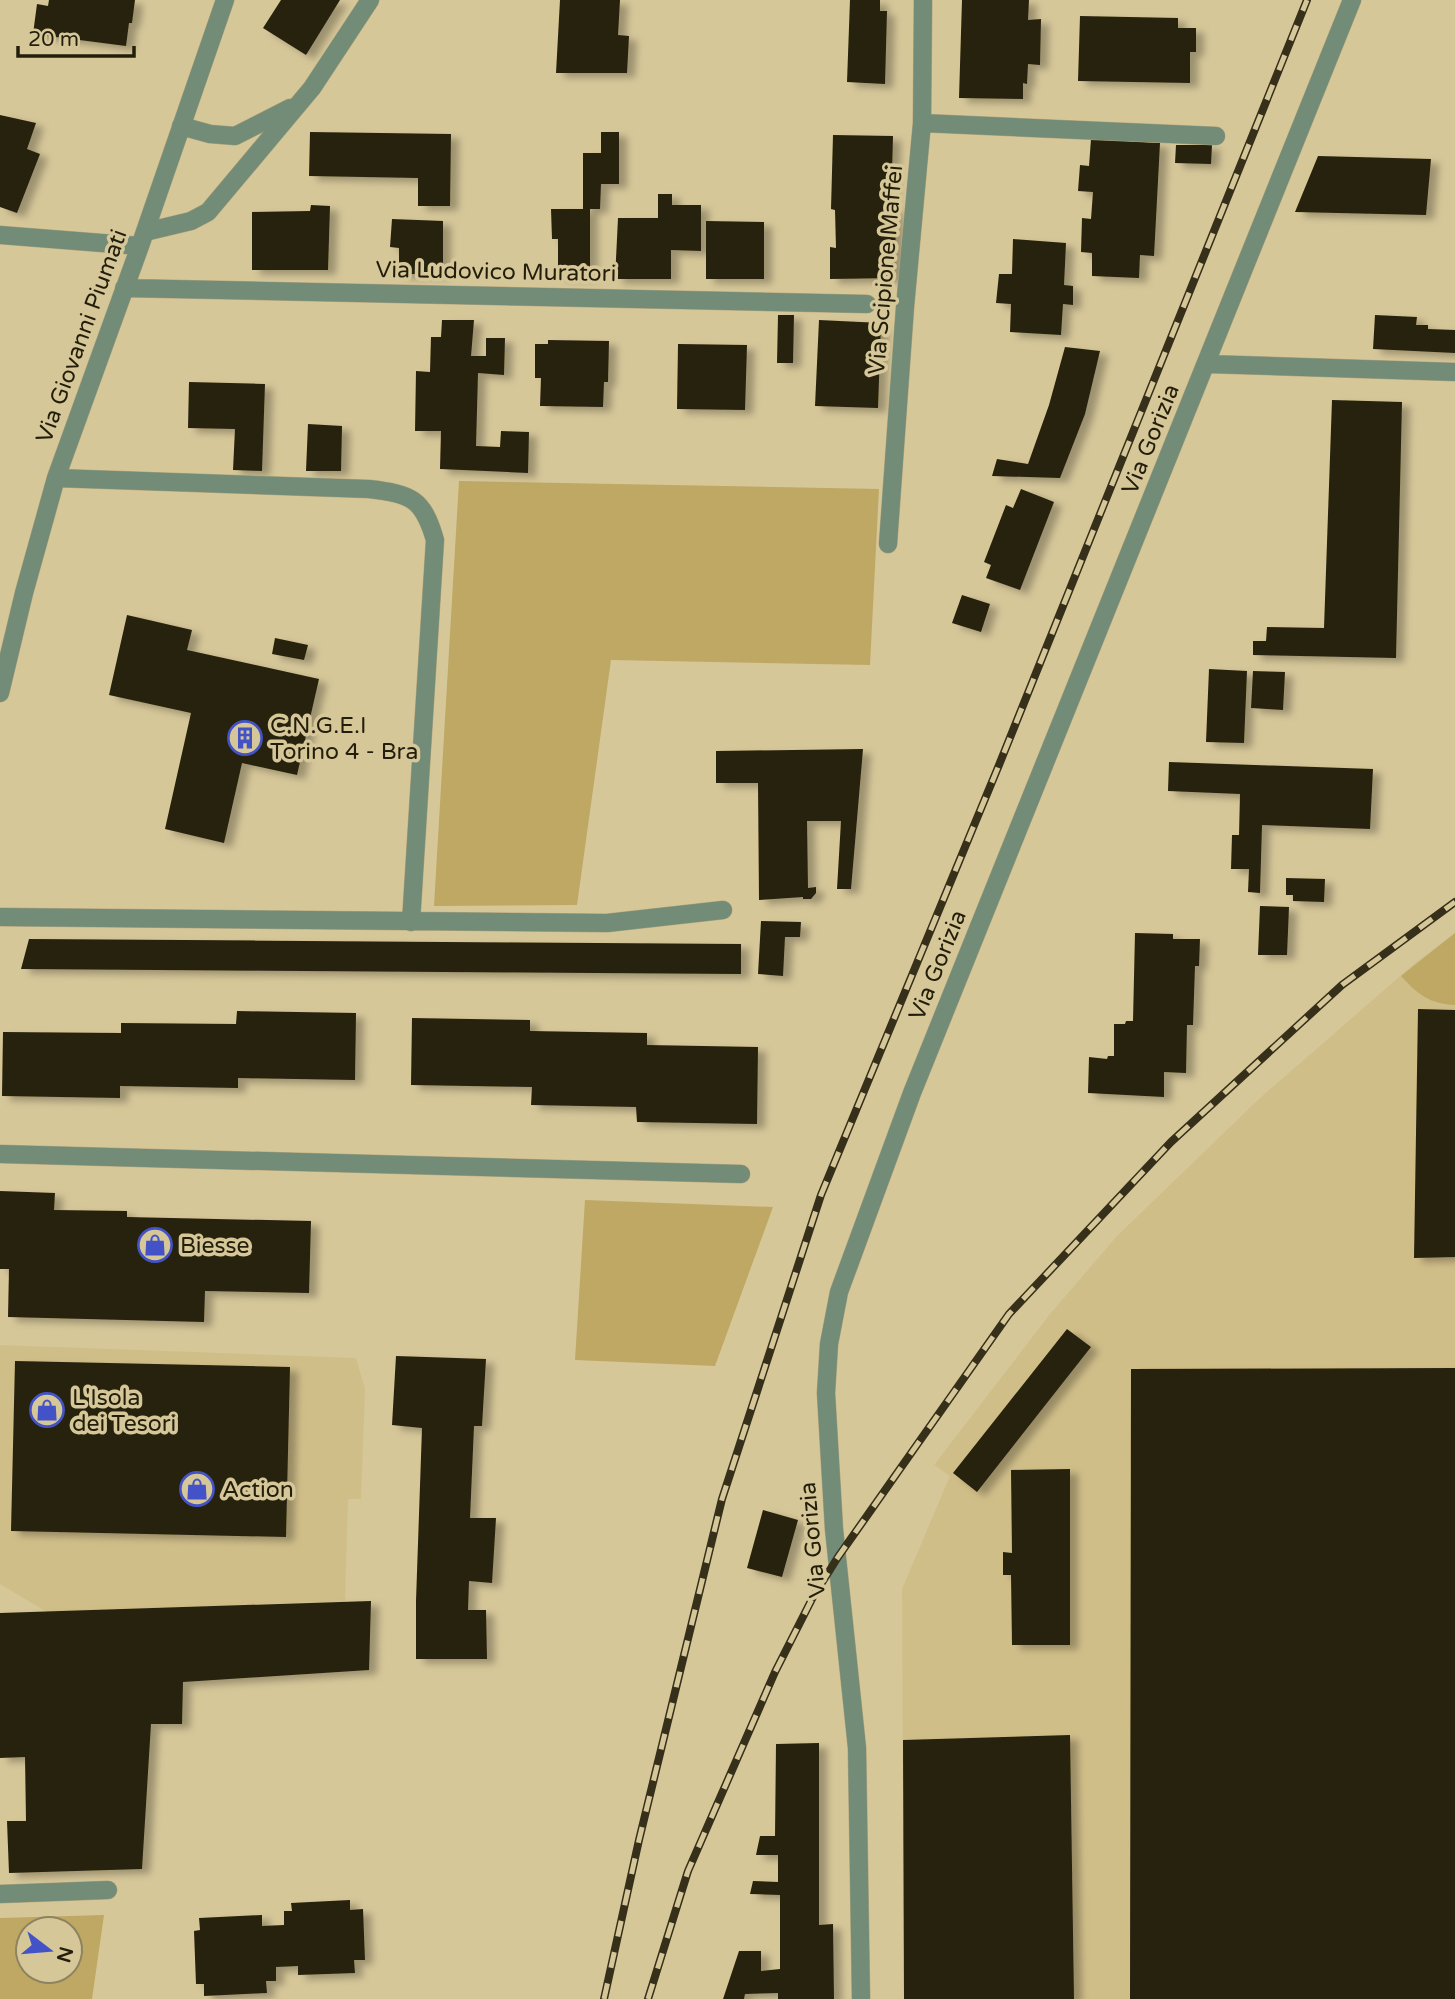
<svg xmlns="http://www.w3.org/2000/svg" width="1455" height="1999" font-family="'Varela Round',sans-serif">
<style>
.built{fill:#d0be89}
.green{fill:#bea864;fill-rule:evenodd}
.building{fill:#28210b;filter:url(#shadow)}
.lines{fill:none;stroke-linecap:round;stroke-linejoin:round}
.minor-casing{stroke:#b2a57d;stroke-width:19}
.minor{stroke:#728c78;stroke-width:18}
.rail-casing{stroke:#36301a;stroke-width:8}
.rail{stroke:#d6c799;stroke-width:5;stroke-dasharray:16;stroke-linecap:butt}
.labels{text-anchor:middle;stroke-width:7;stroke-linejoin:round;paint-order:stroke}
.street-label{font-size:23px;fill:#231e0b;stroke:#d6c799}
.poi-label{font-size:23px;fill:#231e0b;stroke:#d6c799;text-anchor:start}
</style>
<defs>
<filter id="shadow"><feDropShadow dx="8" dy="4.5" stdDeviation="3.5" flood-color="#0004"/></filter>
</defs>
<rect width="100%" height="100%" fill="#d6c799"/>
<!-- built -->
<path class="built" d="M1455,933V1999H904L902,1589L950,1476L934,1465L1050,1314L1117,1236L1260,1098L1414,964Z
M0,1345L356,1358L365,1389L361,1499H348L345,1601L47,1612L0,1584Z"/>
<!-- green -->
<path class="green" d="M459,481L879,489L870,665L611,660L577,905L434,906Z
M1455,933V1005C1430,1004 1417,994 1401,976Z
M585,1200L773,1207L715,1366L575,1360Z
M104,1915L92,1999H0V1918ZM28,1929H70V1971H28Z"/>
<!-- building -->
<path class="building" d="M49,0H135L132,23H129L126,46L33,34L37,4L48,6Z
M281,0H340L306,55L263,28Z
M560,0H620L618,35L629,36L627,73H556Z
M850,0H880V11H887L885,84L847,82Z
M962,0H1029L1028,20L1041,19L1040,65L1028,64L1027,84L1023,83V99L959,98Z
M1080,16L1178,18V28H1196V52H1190V83L1078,81Z
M0,115L36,123L27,149L40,154L17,213L0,207Z
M310,132L451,134L450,206H418V178L309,176Z
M601,132H619V184H601L600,209H590V276H558V239H552L551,209H583V153H601Z
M833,135L893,136L891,209H896L895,278L830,279V247L836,248L835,210L831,209Z
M1091,139L1160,143L1154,256L1140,255L1139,278L1092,276V253L1081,252L1082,218L1091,219L1093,192L1078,191L1080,165L1089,166Z
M1176,145H1212L1211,164L1175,163Z
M1318,156L1431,159L1426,215L1295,212Z
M658,194H672V205H701V251L671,250V279H615L618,218H658Z
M311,205L330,206L328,270H252V212L310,211Z
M392,219L443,221V274H399V248L390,247Z
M706,221L764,222V279H706Z
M1013,239L1066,243L1064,285L1073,286V305L1063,304L1061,335L1010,332L1011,304L996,303L999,274H1012Z
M778,315H794L793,363H777Z
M1375,315L1417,317L1416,325H1428V329L1455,330V353L1373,349Z
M442,320H474L471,356H486V338H505L504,375L478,373L476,446L500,447L501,431L529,432L528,473L440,469L441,431H415L416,371L430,372L431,337H441Z
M819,320L881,323L878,408L815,406Z
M548,340L609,341L608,382H604L603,407L540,406L541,378H535V344H548Z
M678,344L747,345L745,410L677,409Z
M1065,347L1100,351L1085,414L1060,478L992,476L997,459L1028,464L1049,405Z
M189,382L265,384L262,471L233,470L235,429L188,428Z
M1332,400L1402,402L1396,658L1253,655V641H1266L1267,627L1324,628Z
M308,424L342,426L341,471H306Z
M1021,489L1054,502L1020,590L986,578L991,565L984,562L1006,505L1013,508Z
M962,595L990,604L981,632L952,623Z
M127,615L192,630L187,650L319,679L297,775L242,763L224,843L165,829L191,713L109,695Z
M275,638L308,645L304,660L272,654Z
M1209,669L1247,671L1244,743L1206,742Z
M1253,671L1285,672L1283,710L1251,708Z
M863,749L851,889H837L841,821H807L808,888L816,887V893L811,899H803V897L759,900L758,783H716V751Z
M1169,762L1373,769L1370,829L1262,825L1260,893L1248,892L1249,869H1231L1232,835H1239L1240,794L1168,791Z
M1286,878L1325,879L1324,902L1293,901V895H1286Z
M1260,906L1289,907L1287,955H1258Z
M761,921L801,922L800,937H785L783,976L758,974Z
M1135,933L1173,934V939H1200L1199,966H1195L1193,1025H1187L1186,1073L1164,1072V1097L1088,1093L1089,1057L1107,1059L1108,1056H1114V1024H1125L1126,1021H1133Z
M29,939L741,944V974L21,969Z
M1418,1009L1455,1010V1257L1414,1258Z
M237,1011L356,1013L355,1080L238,1078V1088L120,1086V1098L2,1096L3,1032L121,1033V1023L236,1024Z
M412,1018L530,1020V1031L647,1033V1045L758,1047L757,1124L637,1122L636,1107L531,1105L532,1087L411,1085Z
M0,1191L55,1193L54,1210L127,1211V1217L311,1221L309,1293L205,1291L204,1322L8,1317L9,1269H0Z
M1067,1329L1091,1347L977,1492L953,1473Z
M396,1356L486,1359L482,1426H474L470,1518H496L492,1583L469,1581L468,1610H486L487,1659H416V1601L422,1428L392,1425Z
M15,1361L290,1367L286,1537L11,1531Z
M1455,1368V1999H1130L1131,1369Z
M1070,1469V1645H1012L1011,1575H1003V1552L1012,1553L1011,1470Z
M763,1510L798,1520L782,1577L747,1568Z
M371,1601L369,1670L183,1682L182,1724H151L142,1869L9,1873L7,1821H26L25,1757L0,1758V1613Z
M1070,1735L1074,1999H904L903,1740Z
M819,1743V1925L833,1924L834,1999H778V1993L745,1994L744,1999H723L739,1951H761V1971L780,1969V1895L750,1894L753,1881L778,1882V1855H756L760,1836H775L776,1744Z
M350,1900V1910L363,1909L365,1960H354L355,1973L298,1975V1966L276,1967V1981H266L267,1993L204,1996V1984H196L194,1931L200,1930L199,1918L262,1915V1926L284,1925V1911H292L291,1903Z"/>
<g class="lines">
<!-- minor casing -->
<g class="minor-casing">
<path id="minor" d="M922,123L1216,136
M181,126L210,134L235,136L290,108
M145,232L191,221L208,212L312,88L370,0
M0,235L140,246
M124,288L867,304
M1207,364L1455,372
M56,478L369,489C411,494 423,498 435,540L411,922
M888,544L905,307L922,123L923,0
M0,693L24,593L56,478L140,246L225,0
M0,917L607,923L723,910
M0,1154L741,1174
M0,1894L108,1890
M861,1999L857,1748L834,1529L826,1393L829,1344L839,1292L912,1093L1352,0"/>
</g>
<!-- minor -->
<use href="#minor" class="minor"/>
<!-- rail casing -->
<g class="rail-casing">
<path id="rail" d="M604,1999L639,1840L722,1499L821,1195L999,765L1307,0
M648,1999L688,1871L775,1672L813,1597L838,1557L1009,1314L1171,1142L1342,985L1455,902"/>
</g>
<!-- rail -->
<use href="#rail" class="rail"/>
</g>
<!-- icons -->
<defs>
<g id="building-ring" transform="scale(1.75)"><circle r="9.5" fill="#d6c799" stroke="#4353c7" stroke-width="1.5"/><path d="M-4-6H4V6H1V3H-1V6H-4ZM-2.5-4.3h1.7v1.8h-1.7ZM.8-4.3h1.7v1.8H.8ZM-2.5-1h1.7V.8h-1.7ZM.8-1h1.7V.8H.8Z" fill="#4353c7"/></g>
<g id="shop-ring" transform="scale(1.75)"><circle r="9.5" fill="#d6c799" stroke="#4353c7" stroke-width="1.5"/><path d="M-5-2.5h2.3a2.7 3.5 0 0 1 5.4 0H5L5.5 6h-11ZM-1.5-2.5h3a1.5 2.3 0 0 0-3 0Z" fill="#4353c7"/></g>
</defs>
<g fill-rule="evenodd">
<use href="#building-ring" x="245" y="738"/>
<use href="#shop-ring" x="155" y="1245"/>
<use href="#shop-ring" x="47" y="1410"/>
<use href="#shop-ring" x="197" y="1489"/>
</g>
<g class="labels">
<!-- street labels -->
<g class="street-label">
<text transform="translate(885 270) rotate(-85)" y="8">Via Scipione Maffei</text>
<text transform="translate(496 271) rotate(1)" y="8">Via Ludovico Muratori</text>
<text transform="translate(81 336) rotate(-70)" y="8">Via Giovanni Piumati</text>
<text transform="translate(1150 439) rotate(-68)" y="8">Via Gorizia</text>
<text transform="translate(937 965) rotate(-68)" y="8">Via Gorizia</text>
<text transform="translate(812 1540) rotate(-95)" y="8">Via Gorizia</text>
</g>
<!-- poi labels -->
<g class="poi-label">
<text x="270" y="733">C.N.G.E.I<tspan x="270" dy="26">Torino 4 - Bra</tspan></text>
<text x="180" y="1253">Biesse</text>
<text x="72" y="1405">L'Isola<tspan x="72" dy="26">dei Tesori</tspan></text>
<text x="222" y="1497">Action</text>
</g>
</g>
<!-- north arrow -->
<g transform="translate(49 1950) rotate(106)"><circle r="33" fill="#d6c799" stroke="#8e8360" stroke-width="2"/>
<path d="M0-5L12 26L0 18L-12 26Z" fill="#4353c7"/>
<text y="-10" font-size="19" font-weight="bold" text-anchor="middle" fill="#231e0b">N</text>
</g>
<!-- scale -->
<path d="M18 46v10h116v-10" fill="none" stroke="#231e0b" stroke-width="3.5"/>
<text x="28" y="46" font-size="21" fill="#231e0b" stroke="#d6c799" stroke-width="5" paint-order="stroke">20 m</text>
</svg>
